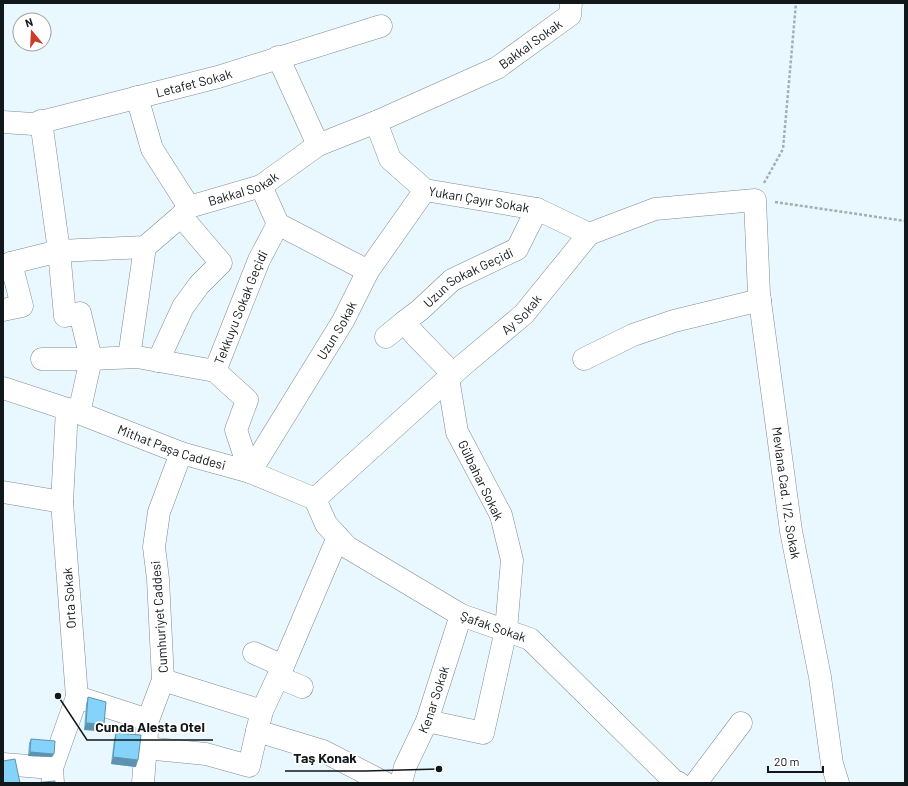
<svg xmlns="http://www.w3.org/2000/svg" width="908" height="786" font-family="Barlow,sans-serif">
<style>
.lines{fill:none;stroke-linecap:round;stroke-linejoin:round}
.minor-casing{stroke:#7f8c93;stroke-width:23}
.path{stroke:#a4afb4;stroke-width:2.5;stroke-dasharray:3 2;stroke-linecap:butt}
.minor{stroke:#fff;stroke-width:22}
.wall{fill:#72b5d7}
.shaded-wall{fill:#5d93af}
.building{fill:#85d2fa;stroke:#5d93af}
.labels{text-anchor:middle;stroke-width:3.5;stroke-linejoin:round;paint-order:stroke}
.street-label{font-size:13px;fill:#12171a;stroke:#fff}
.leader{fill:none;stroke:#12171a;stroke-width:1.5}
.callout-dot{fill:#12171a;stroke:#fff;stroke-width:1.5}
.callout-label{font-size:14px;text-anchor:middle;font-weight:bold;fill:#12171a;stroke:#fff;stroke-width:3.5;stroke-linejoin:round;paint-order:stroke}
</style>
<rect width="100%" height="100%" fill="#e9f7fe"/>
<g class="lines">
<!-- minor casing -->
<g class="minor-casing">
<g id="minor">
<path d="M278,57L318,145"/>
<path d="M137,97L152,149L189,207"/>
<path id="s1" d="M3,122L33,124L218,77L381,26"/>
<path id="s2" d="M376,122L390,159L425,190L537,209L589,234"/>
<path d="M261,186L278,224L368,271"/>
<path d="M3,268L11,263L59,251L41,121"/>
<path d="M3,310L22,306L11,263"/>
<path id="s3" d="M404,322L420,310L452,280L517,249L537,209"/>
<path d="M386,337L404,322L416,336L453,374"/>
<path d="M129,357L145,247"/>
<path d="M42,359H91L137,357L215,371"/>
<path d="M584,359L633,335L674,321L760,300"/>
<path d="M158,361L183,307L199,285L221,263L181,216"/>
<path id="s4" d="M3,388L79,413L181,453L250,472L315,499L326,524L347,547L461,615L530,639L673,780L679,783"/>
<path id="s5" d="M79,413L91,359L80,313L65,316L59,251L145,247L181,216L189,207L261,186L318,145L376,122L497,68L570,15L571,3"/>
<path id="s6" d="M250,472L343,321L368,271L425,190"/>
<path id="s7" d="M250,472L236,430L247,400L215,371L259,260L278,224"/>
<path d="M3,492L62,502"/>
<path id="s8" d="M315,499L462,366L524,314L589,234L655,209L755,200L759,294L791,531L820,677L832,764L838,783"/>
<path d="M254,653L283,666L262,711L257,731L323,751L385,783"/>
<path d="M283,666L338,537"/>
<path d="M278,677L302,687"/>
<path d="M163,680L262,711"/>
<path d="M77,697L148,720"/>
<path d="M427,721L483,733L506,630L512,560L501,515L457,432L448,378"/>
<path d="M145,748L206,754L249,766L257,731"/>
<path d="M3,764L52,768"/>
<path d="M53,783L52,768L77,697L62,502L67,409"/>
<path d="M143,783L148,720L163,680L158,579L154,547L159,512L181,453"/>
<path id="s9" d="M401,783L405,767L427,721L461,615"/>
<path d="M696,783L741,723"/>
</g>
</g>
<!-- path -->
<path class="path" d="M764,183L783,149L796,3
M775,202L905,221"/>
<!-- minor -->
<use href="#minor" class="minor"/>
</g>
<!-- wall -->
<path class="wall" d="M88,697L104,724L101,731L84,730L86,704Z
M116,733L136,767L111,764L114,739Z
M31,739L52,757L28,756L29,743Z"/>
<!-- shaded-wall -->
<path class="shaded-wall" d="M86,723L104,724L101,731L84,730Z
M30,752L54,754L52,757L28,756Z
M113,757L138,760L136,767L111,764Z"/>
<!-- building -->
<path class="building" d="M88,697L106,702L104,724L86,723Z
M116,733L141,735L138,760L113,757Z
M31,739L55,741L54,754L30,752Z
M15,759L20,783H3V761Z
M55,781V783H33Z"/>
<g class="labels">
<!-- street labels -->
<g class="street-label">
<text dy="5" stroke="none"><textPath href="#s5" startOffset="710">Bakkal Sokak</textPath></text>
<text dy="5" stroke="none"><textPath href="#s1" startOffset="196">Letafet Sokak</textPath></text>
<text dy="5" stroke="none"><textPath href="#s5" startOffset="386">Bakkal Sokak</textPath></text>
<text dy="5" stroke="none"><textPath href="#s2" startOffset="141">Yukarı Çayır Sokak</textPath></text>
<text dy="5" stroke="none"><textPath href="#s3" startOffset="79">Uzun Sokak Geçidi</textPath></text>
<text dy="5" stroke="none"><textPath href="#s7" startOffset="188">Tekkuyu Sokak Geçidi</textPath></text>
<text dy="5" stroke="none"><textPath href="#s8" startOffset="277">Ay Sokak</textPath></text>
<text dy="5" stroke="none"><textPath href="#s6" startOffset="166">Uzun Sokak</textPath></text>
<text dy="5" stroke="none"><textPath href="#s4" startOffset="179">Mithat Paşa Caddesi</textPath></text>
<text transform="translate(481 480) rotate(64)" y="5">Gülbahar Sokak</text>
<text dy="5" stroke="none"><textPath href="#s8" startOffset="848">Mevlana Cad. 1/2. Sokak</textPath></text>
<text transform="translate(69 598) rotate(-94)" y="5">Orta Sokak</text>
<text transform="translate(159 617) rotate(-94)" y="5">Cumhuriyet Caddesi</text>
<text dy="5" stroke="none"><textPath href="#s4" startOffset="557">Şafak Sokak</textPath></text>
<text dy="5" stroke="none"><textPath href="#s9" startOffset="90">Kenar Sokak</textPath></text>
</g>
</g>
<!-- callouts -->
<path class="leader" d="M58 696L87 740H213M439 769L365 771H285"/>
<g class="callout-dot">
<circle cx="58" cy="696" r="4"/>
<circle cx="439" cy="769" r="4"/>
</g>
<g class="callout-label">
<text x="150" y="732">Cunda Alesta Otel</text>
<text x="325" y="763">Taş Konak</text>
</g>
<!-- border -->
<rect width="908" height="786" fill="none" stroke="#12171a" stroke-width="8"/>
<!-- north arrow -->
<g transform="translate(32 32) rotate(342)"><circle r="19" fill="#ffffff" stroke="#a0a2a3"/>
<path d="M0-3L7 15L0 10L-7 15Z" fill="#c93d2a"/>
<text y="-6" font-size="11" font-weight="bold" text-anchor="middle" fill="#12171a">N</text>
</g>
<!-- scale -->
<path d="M768 766v6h55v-6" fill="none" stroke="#12171a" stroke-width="2"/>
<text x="774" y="766" font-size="12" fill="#12171a" stroke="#ffffff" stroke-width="3" paint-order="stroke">20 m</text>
</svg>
